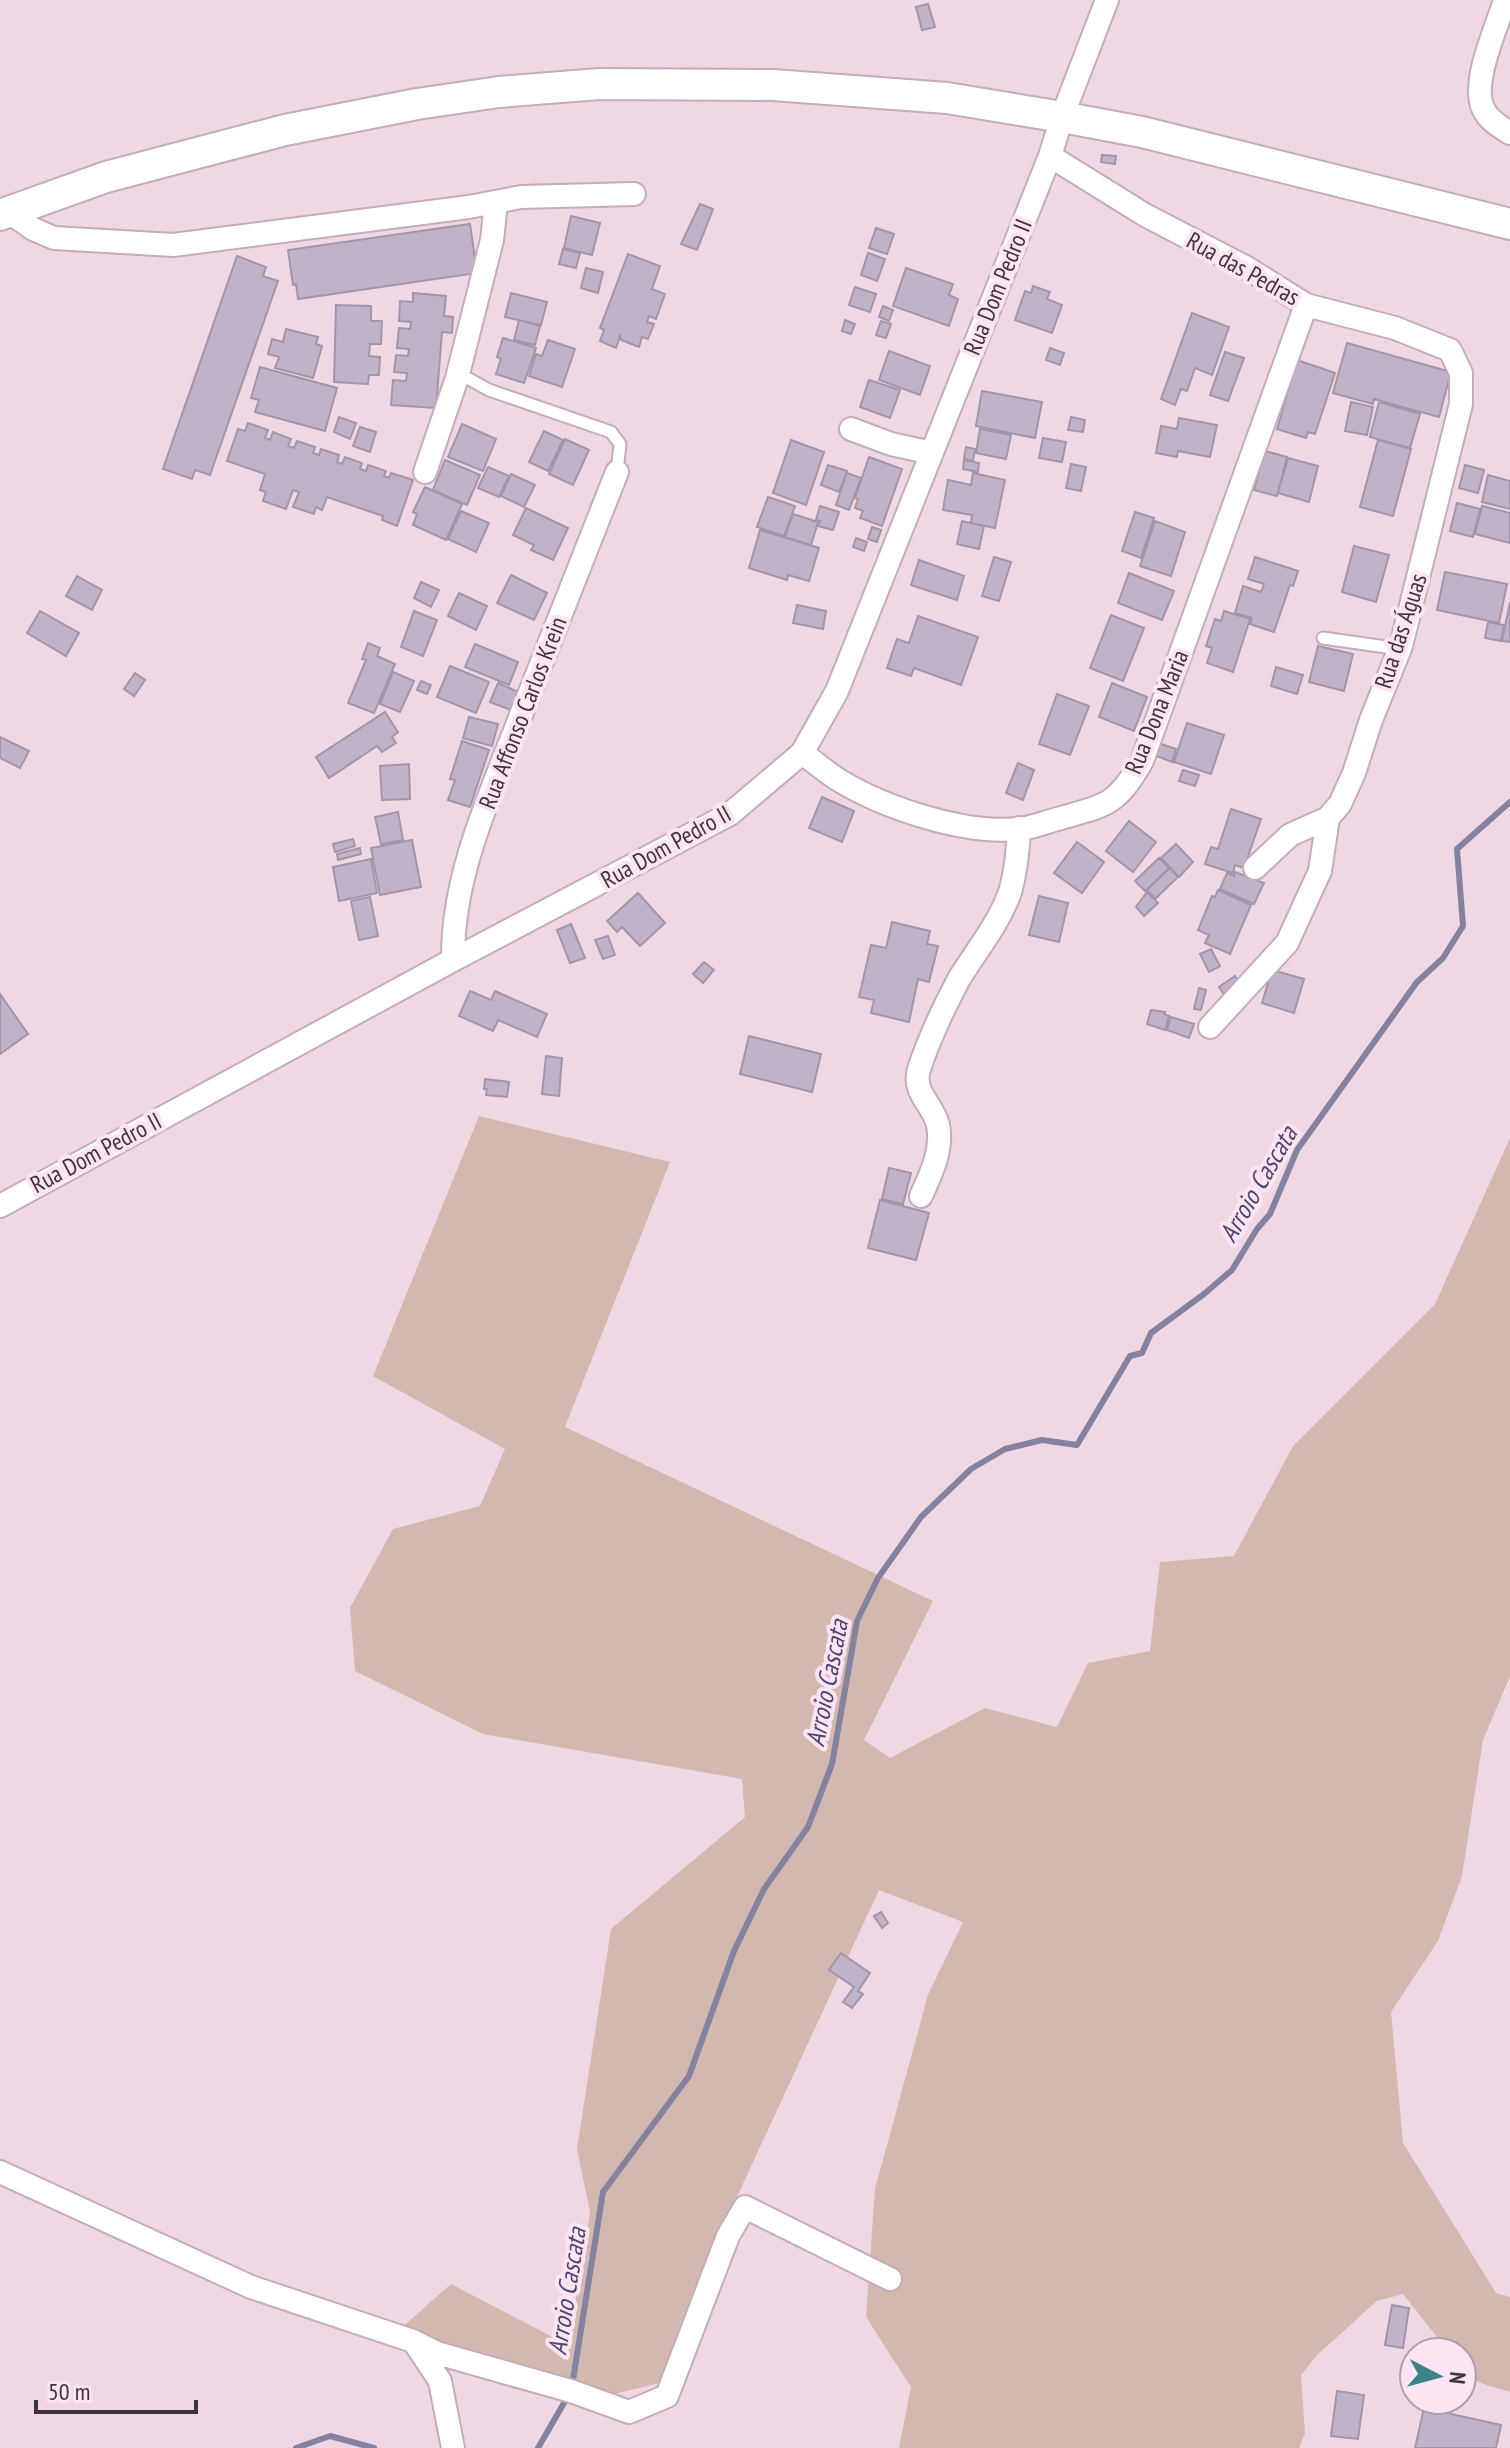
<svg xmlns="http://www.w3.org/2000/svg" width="1510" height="2448" font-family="'PT Sans Narrow',sans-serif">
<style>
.green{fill:#d2b8af}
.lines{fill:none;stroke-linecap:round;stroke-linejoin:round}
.stream{stroke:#84829f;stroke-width:6}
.building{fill:#c1b3c7;stroke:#a395a9;stroke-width:2}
.service-casing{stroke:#c4acb9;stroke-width:15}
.minor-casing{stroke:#c4acb9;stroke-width:26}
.secondary-casing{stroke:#c4acb9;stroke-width:34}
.service{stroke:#fff;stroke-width:11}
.minor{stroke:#fff;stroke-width:22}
.secondary{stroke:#fff;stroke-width:30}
.labels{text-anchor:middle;stroke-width:8;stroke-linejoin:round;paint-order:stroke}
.street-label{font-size:24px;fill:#3e353a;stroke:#fde4f2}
.water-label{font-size:26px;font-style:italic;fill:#4a4572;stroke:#fde4f2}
</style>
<rect width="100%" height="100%" fill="#f0d7e4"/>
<!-- green -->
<path class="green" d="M479,1116L670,1162L565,1427L933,1601L864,1740L890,1758L985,1708L1057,1727L1088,1663L1150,1651L1160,1562L1234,1556L1293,1446L1435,1304L1510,1138V1676L1483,1740L1462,1876L1438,1941L1391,2012L1403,2143L1496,2293L1510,2297V2392C1484,2383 1462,2384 1462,2352H1449L1403,2294L1377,2301L1317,2355L1301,2375L1305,2433L1299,2448H899L911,2387L866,2317L875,2189L928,1995L963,1922L879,1890L735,2201L659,2383L610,2395L400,2329L451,2284L568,2345L590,2212L577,2149L611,1929L745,1817L742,1779L483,1734L355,1671L350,1608L393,1529L480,1506L505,1449L373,1376Z"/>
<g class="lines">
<!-- stream -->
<path class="stream" d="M572,2386L603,2192L689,2076L734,1951L764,1889L808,1827L832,1764L857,1621L878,1578L921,1517L971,1469L1005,1449L1042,1440L1077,1445L1130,1356L1142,1353L1151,1333L1204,1294L1232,1270L1257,1229L1270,1214L1297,1150L1417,982L1443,958L1463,926L1457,849L1510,802
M296,2448L330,2436L374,2448
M538,2448L568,2396"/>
</g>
<!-- building -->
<path class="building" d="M928,4L935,27L922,30L916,7Z
M1102,155L1116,156L1115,164L1101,162Z
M700,204L713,209L697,250L681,244Z
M571,216L600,223L592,255L564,248Z
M470,224L477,273L298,299L296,284L293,285L288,250Z
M876,228L894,234L887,254L869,248Z
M563,249L580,253L576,268L559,264Z
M868,253L885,259L877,281L861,275Z
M628,254L660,266L652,289L665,294L656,319L649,316L647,322L654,324L648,339L642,337L639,347L621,340L620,336L616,348L600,341L604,330L600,328Z
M237,256L266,267L263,276L278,281L210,475L195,470L192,479L163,469Z
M586,268L603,272L598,293L581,288Z
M906,268L953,284L949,295L958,299L949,326L893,306Z
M1033,286L1050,292L1047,299L1062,305L1052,333L1015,320L1025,291L1031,293Z
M855,287L876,294L870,312L849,305Z
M413,293L446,296L444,316L453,317L452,333L442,332L436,408L391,405L393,380L406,381L407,373L394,372L396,355L408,356L409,349L397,348L399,328L410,329L411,322L399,321L400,301L413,302Z
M511,293L547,302L541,325L505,317Z
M336,305L371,306V321H382L381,344H370L369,356L380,357L379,375H369L368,384L334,382Z
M883,306L893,310L889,321L879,317Z
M1192,313L1229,327L1212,375L1195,368L1187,391L1181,389L1175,405L1161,399Z
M519,320L540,326L535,345L514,340Z
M845,320L855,324L851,334L842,331Z
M881,321L891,324L886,338L876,335Z
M286,329L318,337L316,344L322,346L313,378L275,368L279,357L268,354L272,339L283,342Z
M503,338L536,348L524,383L496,374L501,359L497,357Z
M548,340L575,349L562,387L529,376L536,354L542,356Z
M1347,343L1451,372L1439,417L1374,399L1373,404L1333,393Z
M1050,348L1064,353L1060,365L1046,360Z
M889,351L930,366L920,395L879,380Z
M1225,352L1244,358L1228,401L1210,395Z
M1297,360L1335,373L1315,434L1308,432L1306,438L1277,429Z
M260,367L337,388L325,431L255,412L259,400L251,398Z
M869,380L900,390L890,418L860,407Z
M982,391L1042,402L1035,438L976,426Z
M1351,402L1373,407L1367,435L1345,431Z
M1379,402L1420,414L1410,448L1370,437Z
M339,417L356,423L350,439L334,432Z
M1071,417L1085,420L1083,432L1068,430Z
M1179,418L1217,425L1210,457L1178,451L1177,457L1156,453L1161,426L1177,429Z
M248,423L268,430L265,438L270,440L273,432L291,439L288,446L294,448L297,441L315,447L313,453L319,455L321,449L339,455L337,462L342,464L345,457L362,463L360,469L366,471L368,465L386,471L384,476L389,478L391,473L413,480L397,526L382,520L383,516L327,497L322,510L316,507L314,514L293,507L299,492L293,490L286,509L263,501L266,492L260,490L265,474L227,461L238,429L245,431Z
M462,424L496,439L483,471L448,457Z
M360,427L376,432L370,452L353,446Z
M980,429L1011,435L1006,459L976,453Z
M544,431L563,440L548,471L529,462Z
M1043,438L1066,442L1062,462L1039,458Z
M565,439L589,450L573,485L549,474Z
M791,440L824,452L806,505L773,493Z
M1378,440L1411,449L1393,516L1360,507Z
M966,447L975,449L973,461L964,459Z
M1265,451L1287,457L1277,496L1254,490Z
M869,457L902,469L882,526L860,518L863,511L855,508L858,499L855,498Z
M1288,458L1318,466L1309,502L1278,493Z
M445,460L480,475L467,505L433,490Z
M964,460L979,463L978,472L963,469Z
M1071,464L1086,467L1081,491L1066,488Z
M828,465L847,471L839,492L821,485Z
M1465,465L1484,470L1478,493L1459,488Z
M488,467L509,476L499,497L478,488Z
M847,473L861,478L849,510L836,505Z
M973,473L1005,480L995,528L971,523L972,515L943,510L948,480L971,485Z
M511,474L535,485L524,507L501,496Z
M1488,475L1510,481V509L1482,502Z
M425,487L462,504L446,540L413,525L417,514L413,512Z
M768,497L795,506L784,536L757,527Z
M1457,503L1480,509L1473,537L1450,531Z
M820,506L839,512L833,530L818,526L820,521L816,520Z
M1482,506L1510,513V543L1475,534Z
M526,508L568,528L553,560L531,550L534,545L513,535Z
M461,511L489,523L476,552L448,539Z
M1135,512L1154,518L1141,558L1122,551Z
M793,514L818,522L811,545L785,537Z
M962,521L984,526L979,549L957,544Z
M1155,521L1185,532L1171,576L1140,566Z
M872,527L881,530L877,542L868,539Z
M760,530L819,548L809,581L788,575L787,580L749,568Z
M856,538L867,542L864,551L853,547Z
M1354,546L1389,555L1376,602L1342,592Z
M994,557L1011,562L999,601L982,596Z
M1255,557L1298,571L1293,586L1290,585L1274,632L1250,624L1252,618L1235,613L1243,586L1261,592L1264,584L1248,579Z
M919,560L964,576L957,600L911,585Z
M1445,572L1507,584L1499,623L1437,610Z
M1129,573L1174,591L1162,620L1118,603Z
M511,575L547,593L534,620L497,603Z
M77,576L102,590L92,610L66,596Z
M421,582L439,590L431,607L414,598Z
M459,593L487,606L476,630L448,616Z
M1510,602V642L1502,641Z
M797,605L826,611L823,629L793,623Z
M40,611L79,633L66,656L27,633Z
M414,611L437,620L423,656L401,647Z
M1224,611L1250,619L1233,672L1207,663L1212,648L1206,646L1215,619L1221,621Z
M1111,615L1144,628L1123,681L1090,668Z
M918,616L978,637L961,685L914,668L911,676L887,668L897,639L909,643Z
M1488,622L1504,625L1501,641L1485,638Z
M368,643L380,648L377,656L395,664L374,713L348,703L366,660L362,659Z
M475,644L518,662L509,685L465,667Z
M1318,646L1353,654L1344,691L1309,682Z
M450,666L489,682L476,713L437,697Z
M1276,667L1303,675L1297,694L1271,686Z
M393,672L414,681L400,712L380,704Z
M135,673L145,680L134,696L124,689Z
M421,681L431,685L427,694L417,690Z
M498,683L523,694L516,712L490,702Z
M1112,683L1147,697L1134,731L1099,717Z
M1057,694L1089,706L1070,755L1039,744Z
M385,712L398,732L392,737L396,743L382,752L377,746L329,778L316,757Z
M469,717L498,724L492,746L463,738Z
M1187,723L1224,735L1211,774L1174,762Z
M0,737L29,751L20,768L0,758Z
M462,741L489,750L470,807L448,800L455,780L450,779Z
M1158,743L1176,749L1172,762L1154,755Z
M1018,763L1034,770L1023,800L1006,793Z
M409,764L410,799L382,800L380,766Z
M1183,770L1199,775L1195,786L1179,781Z
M822,797L854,811L842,842L809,828Z
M1231,809L1261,819L1244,868L1235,865L1233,873L1205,864L1211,847L1218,849Z
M398,812L403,840L381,844L375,817Z
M1129,821L1156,842L1133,872L1106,851Z
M353,839L355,846L335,852L333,844Z
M412,840L421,887L380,895L371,848Z
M1077,842L1104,862L1082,893L1054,873Z
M1176,844L1193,862L1179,877L1161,858Z
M360,848L361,854L338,860L337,854Z
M1159,858L1169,868L1145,891L1135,881Z
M371,859L377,893L339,901L333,867Z
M1170,868L1178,877L1155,899L1147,890Z
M1235,872L1264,883L1254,904L1220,889L1227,873L1234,876Z
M1218,890L1251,905L1230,954L1205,943L1209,935L1198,930L1212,896L1215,897Z
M1147,892L1158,903L1144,916L1136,907Z
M638,893L665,923L640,946L622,927L617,932L607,921Z
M1039,896L1068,903L1059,942L1029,935Z
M370,897L378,936L359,940L351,901Z
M892,922L930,931L927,944L938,946L929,982L918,979L909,1022L871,1013L874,1000L859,997L871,945L886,948Z
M571,924L585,958L570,963L557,930Z
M608,936L615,955L603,959L595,940Z
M1211,949L1220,966L1209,972L1200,954Z
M704,962L714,970L703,983L693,974Z
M1272,970L1304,979L1294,1013L1262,1003Z
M1235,976L1242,986L1225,996L1219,987Z
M1199,988L1206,990L1201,1010L1194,1009Z
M470,991L491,1000L495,991L547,1014L537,1037L498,1020L493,1031L459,1016Z
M0,994L28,1034L0,1054Z
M1151,1010L1165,1012L1164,1014L1169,1016L1165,1030L1147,1024Z
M1171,1017L1194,1024L1189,1038L1167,1030Z
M749,1036L821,1054L812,1092L740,1074Z
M546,1056L562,1058L559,1096L542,1094Z
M485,1079L509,1082L507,1097L486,1095L487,1089H484Z
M889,1168L911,1173L903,1204L882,1199Z
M880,1200L929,1213L916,1260L868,1248Z
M881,1912L888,1923L882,1928L874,1916Z
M841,1953L870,1973L858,1991L863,1994L852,2008L843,2002L854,1987L829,1970Z
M1392,2305L1409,2308L1403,2348L1385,2345Z
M1337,2391L1364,2395L1358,2439L1331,2436Z
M1424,2408L1501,2425L1496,2448H1415Z"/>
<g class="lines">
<!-- service casing -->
<g class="service-casing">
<path id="service" d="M457,378L469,379L489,390L611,432L620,444L617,472
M1323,638L1400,649"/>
</g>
<!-- minor casing -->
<g class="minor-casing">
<path id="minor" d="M1505,0C1497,27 1471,82 1483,108C1487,119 1500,127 1510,133
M1050,156L1145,215L1247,268L1306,305L1395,328L1450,350L1461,373V404L1401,646L1371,720L1354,773L1340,804L1328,818L1290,835L1255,868
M9,212L33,229L54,238L173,245L469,207L521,197L634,194
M851,429L891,444L932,453
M425,472L457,378L492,240L496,203
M802,753C813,761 825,771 837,779C884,808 969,837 1025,828C1037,826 1049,821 1061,818C1108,805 1117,804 1142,761L1306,305
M453,960C452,874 491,794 521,715C553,634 585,553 617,472
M1210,1027L1287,943L1320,871L1328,818
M921,1196C931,1174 943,1150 938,1125C933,1104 912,1093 919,1069C929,1039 944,1007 959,979C976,951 997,926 1009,895C1016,874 1018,850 1019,828
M0,1206L453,960L730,814L802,753L837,691L1050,156L1062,117L1107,0
M0,2172L251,2287L413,2341L437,2353L571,2391L629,2412L667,2396L728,2236L745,2207L890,2279
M414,2342L440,2381L453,2448"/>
</g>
<!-- secondary casing -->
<g class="secondary-casing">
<path id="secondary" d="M0,215L106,177L285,130L417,104L499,92L599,84L773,85L947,98L1062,117L1142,132L1510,224"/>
</g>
<!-- service -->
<use href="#service" class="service"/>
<!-- minor -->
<use href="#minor" class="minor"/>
<!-- secondary -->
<use href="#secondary" class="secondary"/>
</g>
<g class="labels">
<!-- street labels -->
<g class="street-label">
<text transform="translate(1243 269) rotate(29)" y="8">Rua das Pedras</text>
<text transform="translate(998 287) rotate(-68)" y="8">Rua Dom Pedro II</text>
<text transform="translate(1401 631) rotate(-72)" y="8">Rua das Águas</text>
<text transform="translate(1157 712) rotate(-68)" y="8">Rua Dona Maria</text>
<text transform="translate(523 713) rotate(-69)" y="8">Rua Affonso Carlos Krein</text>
<text transform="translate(666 847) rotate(-29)" y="8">Rua Dom Pedro II</text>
<text transform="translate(96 1153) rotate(-28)" y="8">Rua Dom Pedro II</text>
</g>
<!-- water labels -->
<g class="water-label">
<text transform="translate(1258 1184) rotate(-60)" y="9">Arroio Cascata</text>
<text transform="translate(827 1683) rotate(-79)" y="9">Arroio Cascata</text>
<text transform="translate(567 2291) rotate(-81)" y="9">Arroio Cascata</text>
</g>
</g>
<!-- north arrow -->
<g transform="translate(1438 2376) rotate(96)"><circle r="38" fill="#fde4f2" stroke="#b19ea8" stroke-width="2"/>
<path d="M0-6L14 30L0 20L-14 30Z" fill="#3b8289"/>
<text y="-12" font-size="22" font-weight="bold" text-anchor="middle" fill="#3e353a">N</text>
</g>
<!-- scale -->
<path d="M36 2400v12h160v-12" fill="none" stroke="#3e353a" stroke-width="4"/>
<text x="48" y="2400" font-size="24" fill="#3e353a" stroke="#fde4f2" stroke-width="6" paint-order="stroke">50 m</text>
</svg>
